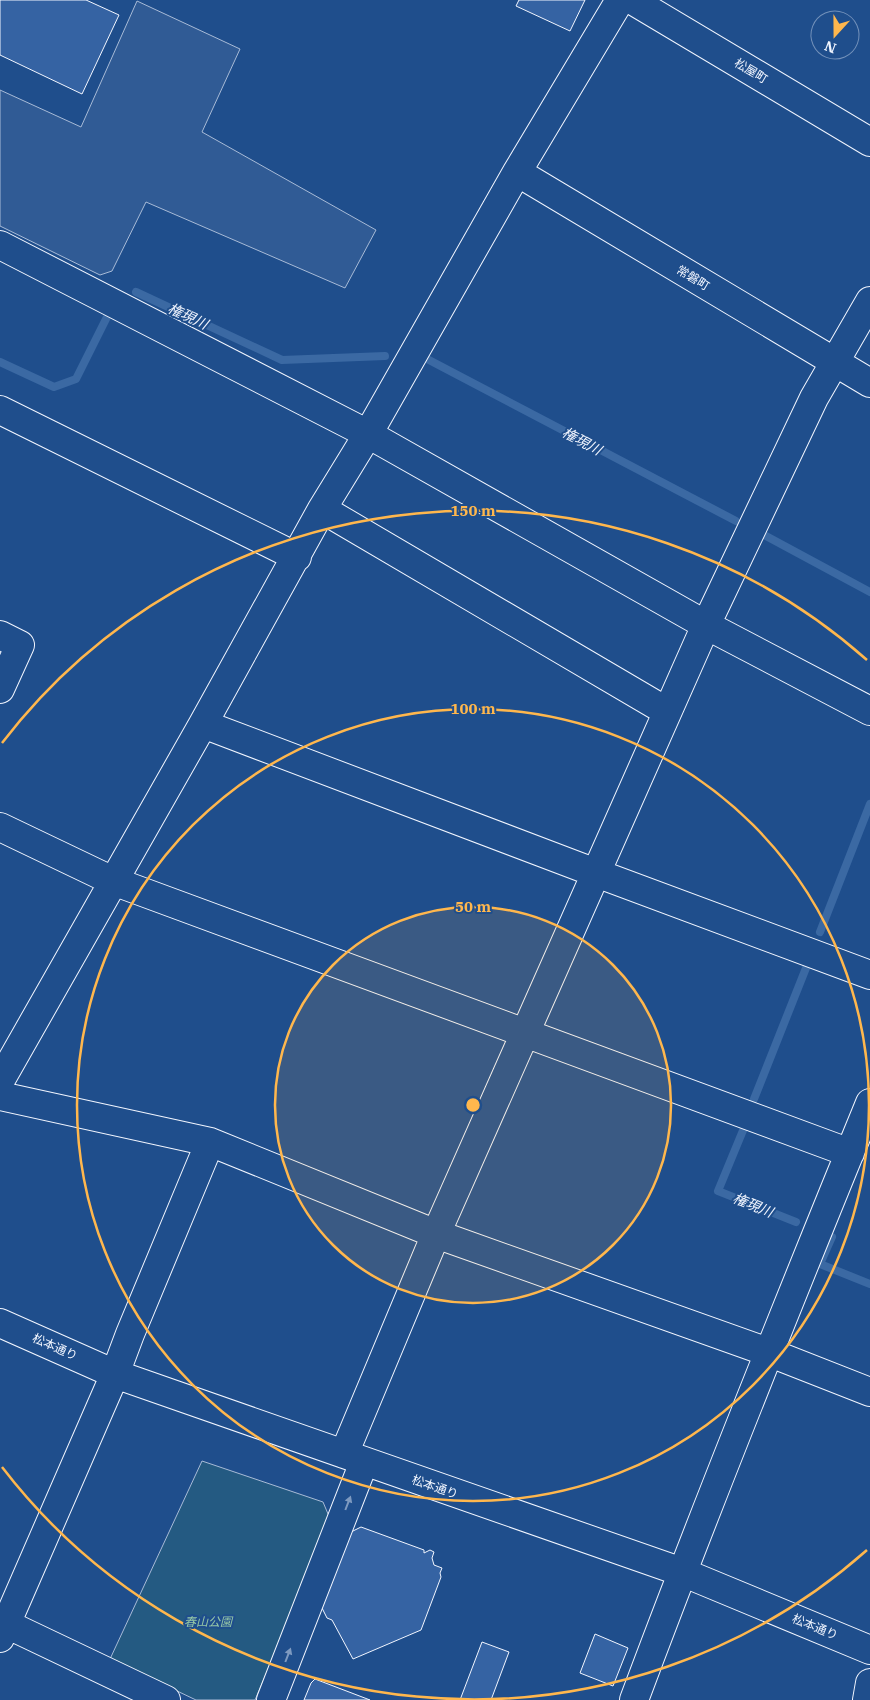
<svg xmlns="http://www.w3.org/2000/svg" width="870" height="1700" font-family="'IBM Plex Serif','Noto Sans JP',serif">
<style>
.green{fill:#245a82;stroke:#a8bbd7}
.parking{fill:#305b95;stroke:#a8bbd7}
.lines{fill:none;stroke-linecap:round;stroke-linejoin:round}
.stream{stroke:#3b69a3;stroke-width:8}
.building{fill:#3563a3;stroke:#f2f6ff}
.minor-casing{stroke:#f2f6ff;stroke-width:30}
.minor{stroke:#1f4e8c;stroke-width:28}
.oneway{fill:#7e9ac0}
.ring{fill:none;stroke:#ffb74d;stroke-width:2.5}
.labels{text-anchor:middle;stroke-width:4;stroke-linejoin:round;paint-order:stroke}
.street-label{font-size:12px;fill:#f2f6ff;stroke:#1f4e8c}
.park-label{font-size:12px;font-style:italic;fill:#97c8a6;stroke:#1f4e8c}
.water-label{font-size:14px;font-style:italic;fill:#f2f6ff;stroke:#1f4e8c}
.centre{fill:#ffb74d;stroke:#1f4e8c;stroke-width:2.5}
.ring-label{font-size:15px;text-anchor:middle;font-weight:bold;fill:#ffb74d;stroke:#1f4e8c;stroke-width:4;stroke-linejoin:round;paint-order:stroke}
</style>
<rect width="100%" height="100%" fill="#1f4e8c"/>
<!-- green -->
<path class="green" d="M202,1461L323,1502L331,1521L255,1700H196L110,1659Z"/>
<!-- parking -->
<path class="parking" d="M137,1L240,49L202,132L376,230L345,288L146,202L112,271L100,275L0,226V90L81,127Z"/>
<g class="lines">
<!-- stream -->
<path class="stream" d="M136,292L282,360L385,356
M429,360L736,521
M0,362L54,387L76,379L107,317
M766,536L870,592
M820,932L870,804
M754,1099L806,968
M744,1128L718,1191L796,1222
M832,1237L820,1264L870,1284"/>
</g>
<!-- building -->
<path class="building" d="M0,0H86L119,15L82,94L0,55Z
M519,0H585L570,31L516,6Z
M361,1527L424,1550V1553L430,1550L434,1552L432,1558L434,1565L442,1568L440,1573L441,1577L421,1630L353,1659L332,1620L327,1618L321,1606L347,1534Z
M595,1634L628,1648L613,1686L580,1673Z
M482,1642L509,1652L491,1700H460Z
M315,1679L370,1700H304L311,1683Z"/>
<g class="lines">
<!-- minor casing -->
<g class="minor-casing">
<path id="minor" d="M632,0L870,142
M517,172L870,383
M0,245L368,434L706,625L870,711
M0,410L297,557
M322,509L666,711
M0,635L20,645L0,689
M203,724L596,873L870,975
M0,827L113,881L850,1153
M0,1081L203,724L322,509L368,434L517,172L620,0
M0,1096L210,1142L436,1234L768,1352L870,1392
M0,1323L115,1374L682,1572L870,1650
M344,1454L436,1234L706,625L814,398L870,301
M0,1621L166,1700
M0,1638L115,1374L130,1334L210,1142
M271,1700L364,1462
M634,1700C709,1499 789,1301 870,1103
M867,1700L870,1683"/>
</g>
<!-- minor -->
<use href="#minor" class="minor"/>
</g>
<!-- one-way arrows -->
<defs><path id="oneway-solid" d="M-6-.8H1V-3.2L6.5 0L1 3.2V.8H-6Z" transform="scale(1.25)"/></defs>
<g class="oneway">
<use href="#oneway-solid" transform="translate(348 1503) rotate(-69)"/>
<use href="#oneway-solid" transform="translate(288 1655) rotate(-69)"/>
</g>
<!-- distance rings -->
<circle cx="473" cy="1105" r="198" fill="#ffb74d" fill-opacity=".12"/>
<g class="ring">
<circle cx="473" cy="1105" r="198"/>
<circle cx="473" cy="1105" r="396"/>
<path d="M867 1550A594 594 0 0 1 2 1467M2 743A594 594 0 0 1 867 660"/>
</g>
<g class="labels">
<!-- street labels -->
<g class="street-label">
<text transform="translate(751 71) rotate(31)" y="4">松屋町</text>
<text transform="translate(693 278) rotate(31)" y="4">常磐町</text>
<text transform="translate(55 1347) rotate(24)" y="4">松本通り</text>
<text transform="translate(435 1487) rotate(19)" y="4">松本通り</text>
<text transform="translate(815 1627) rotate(22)" y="4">松本通り</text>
</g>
<!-- park labels -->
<g class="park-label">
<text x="208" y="1626">春山公園</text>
</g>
<!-- water labels -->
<g class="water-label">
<text transform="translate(188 316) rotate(25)" y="5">権現川</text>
<text transform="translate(582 441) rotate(28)" y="5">権現川</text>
<text transform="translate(753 1205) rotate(22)" y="5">権現川</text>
</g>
</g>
<circle cx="473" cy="1105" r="8" class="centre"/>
<g class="ring-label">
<text x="473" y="516">150 m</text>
<text x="473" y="714">100 m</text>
<text x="473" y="912">50 m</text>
</g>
<!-- north arrow -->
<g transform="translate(835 35) rotate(201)"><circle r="24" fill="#1f4e8c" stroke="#7391ba"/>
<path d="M0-4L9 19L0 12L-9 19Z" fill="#ffb74d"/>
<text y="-8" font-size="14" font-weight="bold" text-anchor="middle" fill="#f2f6ff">N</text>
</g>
</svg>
